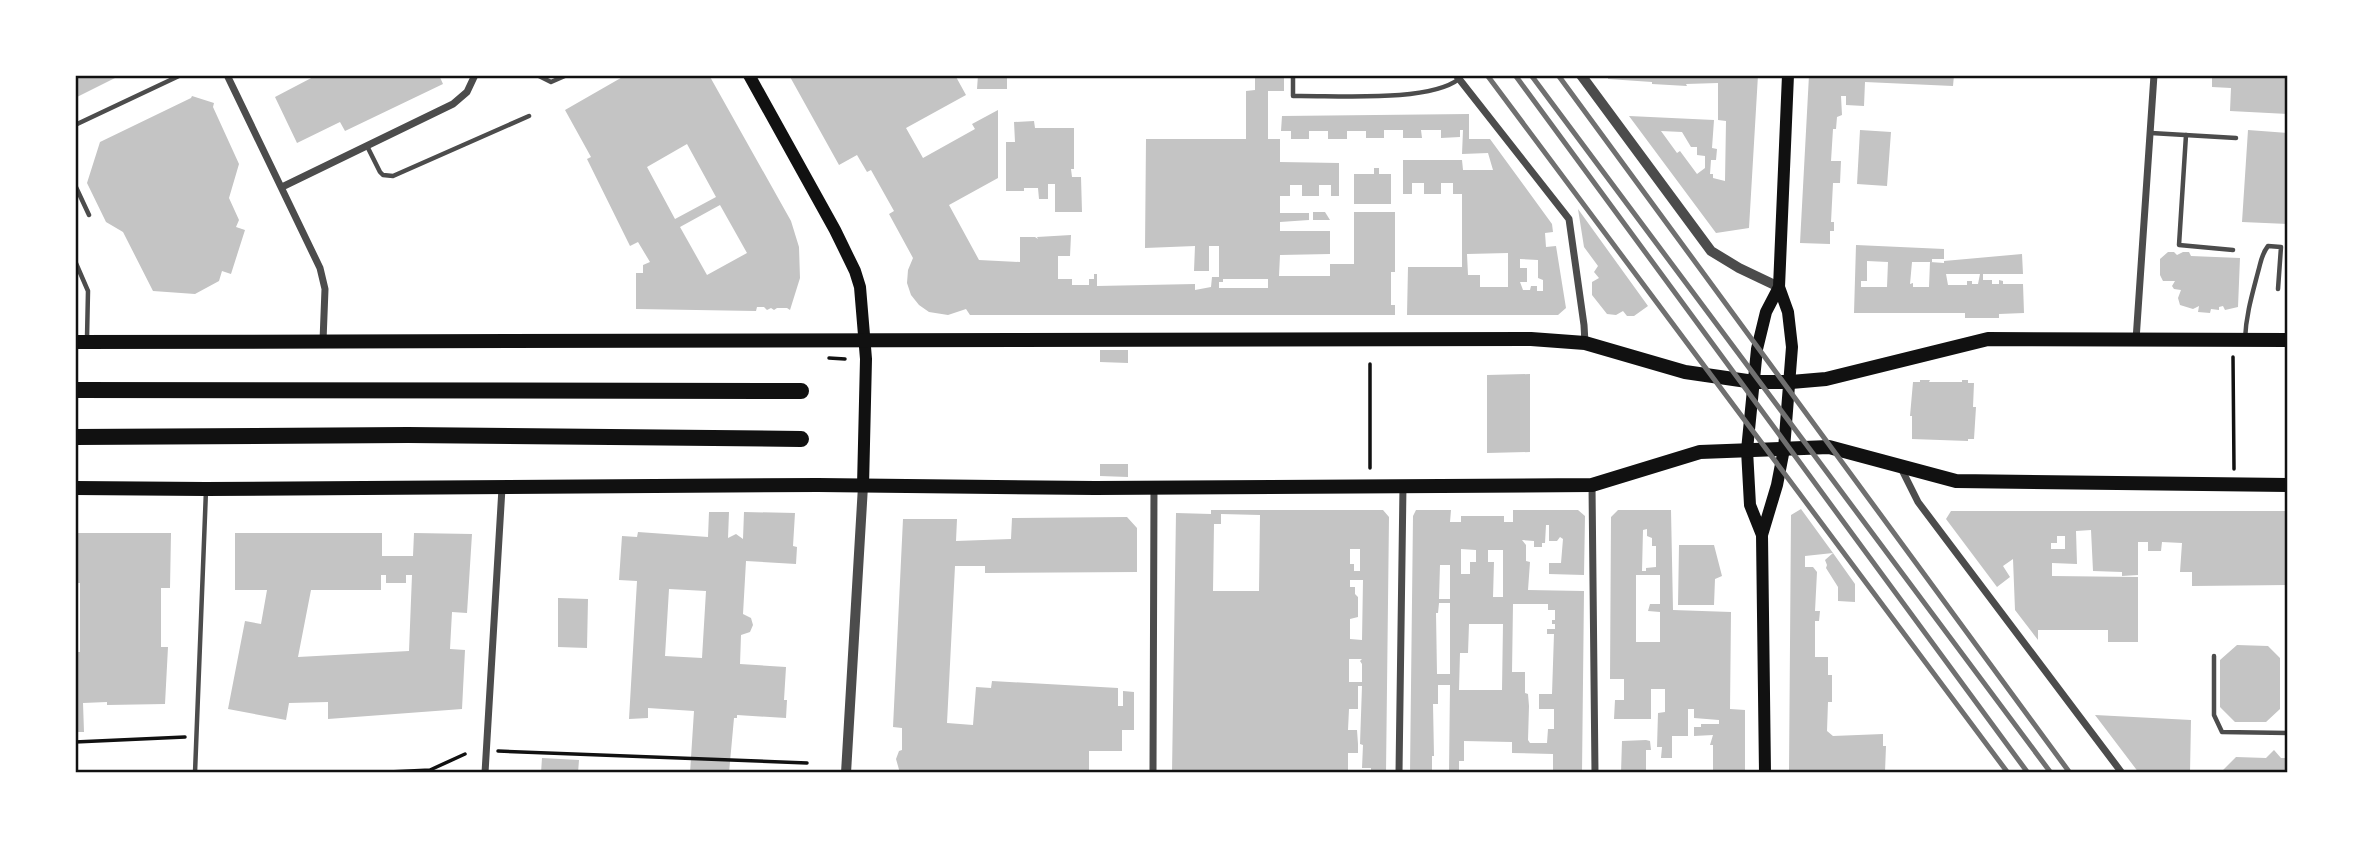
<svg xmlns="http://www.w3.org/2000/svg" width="2363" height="848" font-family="'Noto Serif',serif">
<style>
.building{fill:#c4c4c4;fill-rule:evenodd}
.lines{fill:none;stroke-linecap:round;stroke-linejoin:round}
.path{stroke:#111;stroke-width:3.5}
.service{stroke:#4c4c4c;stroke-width:4.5}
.minor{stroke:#4c4c4c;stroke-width:7}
.tertiary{stroke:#4c4c4c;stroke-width:10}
.secondary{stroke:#111;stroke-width:12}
.primary{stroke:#111;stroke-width:14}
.motorway{stroke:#111;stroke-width:16}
.rail{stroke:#707070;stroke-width:5}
.neatline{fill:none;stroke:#111;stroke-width:2.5}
</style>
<rect width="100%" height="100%" fill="#fff"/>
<!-- building -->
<path class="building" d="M75,75H121L75,98Z
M317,75H439L443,84L345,131L340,122L297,143L275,97Z
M626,75H709L791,221L799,247L800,278L790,310L787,308H777L774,310L771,308L767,310L764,307H757L756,311L636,309V273H643V265L650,262L638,242L630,246L587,159L591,157L565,110ZM687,144L716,197L675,219L647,167ZM720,205L747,253L707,275L680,227Z
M789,75H955L966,95L906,128L923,158L975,129L972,124L998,110V178L949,205L979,260L1020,262V237H1035L1038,239L1037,237L1071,235L1070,256H1058V279H1072V285H1089V279H1094V274H1097V286L1195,284V290L1211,287L1212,277H1219V246H1209V271H1194L1195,246L1145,248L1146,139H1246V91L1255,90V75H1284V91H1268V139H1280V162L1339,163V196H1331V185H1319V196H1302V185H1290V196H1280V213H1309V220L1280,222V231H1330V254L1280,255L1279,276H1330V264H1354V212H1395V272H1391V305H1395V315H970L966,309L948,315L929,312L919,305L911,295L907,283L908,270L913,258L889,214L894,211L871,170L867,172L857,155L839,165ZM1223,279H1268V288H1219V282H1223Z
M978,75H1007V89H977Z
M1608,75H1758L1749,228L1716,233L1629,116L1714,120L1712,148L1717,149L1716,160H1711L1710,174H1713V178L1725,181L1726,121L1718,120V83L1686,84L1687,86L1652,84V82L1608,79ZM1661,131L1682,132L1691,147H1697V155L1705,156V168L1697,174L1680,151L1677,153Z
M1809,75H1954L1953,86L1865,82L1864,106L1846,105V96H1841L1842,115L1837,117L1836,129H1833L1831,161H1841L1840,183H1833L1831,222H1834V231H1830V244L1800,243Z
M2212,75H2288V114L2230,111L2231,88L2212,87Z
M192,96L214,103L213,107L239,164L229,198L239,220L236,227L245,230L231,274L222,271L219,281L195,294L153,291L123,232L106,222L87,183L100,142L191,98Z
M1469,114V139H1490L1552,224L1553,232L1545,233L1546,247L1556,246L1566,308L1558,315H1407L1408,267H1462V194H1453V183H1441V194H1424V183H1412V194H1403V160H1462L1463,170H1493L1488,153L1462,154L1463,130H1460V137L1441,138V130H1421L1422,138H1403V130H1384V138H1366V131H1347V139H1328V131H1309V139H1291V131H1281L1282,116ZM1508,253V287H1480V275H1468L1467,254ZM1520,259L1538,260V278L1543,280V291H1537V286H1531L1530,290H1523L1520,282H1527V268H1520Z
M1034,121L1035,128H1074V169H1071L1072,177H1081L1082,212H1055V184H1048V199H1039L1038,188H1024V191H1006V142H1015L1014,122Z
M1860,130L1891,132L1887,186L1857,184Z
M2248,130L2288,133V224L2242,222Z
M1374,168H1379V174H1391V204H1354V174H1374Z
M1578,209L1648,306L1634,316H1627L1623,311L1616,315L1607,314L1592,295V282L1599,278L1594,272L1598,266L1584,247Z
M1313,212H1325L1330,220H1313Z
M1856,245L1944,249V259H1932V262H1912L1910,284L1913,283V287H1929L1930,262L1944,263V261L2022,254L2023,274H1983V280H1992V284H1999V280L2003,281V284H2023L2024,313L1999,314V318H1965V313H1854ZM1867,261L1888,262L1887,287H1861V281H1867ZM1946,274H1980L1978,284H1972V281H1967V285H1948Z
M2168,252H2174L2177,255L2183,252H2189L2191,256L2240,258L2238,307L2225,310L2223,306L2219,307V310L2211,309L2210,313L2198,312L2199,306L2193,309L2180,305L2178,298L2181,290L2174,289L2172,286L2175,281H2163L2160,275V259Z
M1100,350H1128V363L1100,362Z
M1530,374V452L1487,453V375Z
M1920,380H1930L1929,382H1962V380H1968V383H1974L1973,407H1976L1974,439H1968V441L1912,439V416H1910L1913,382H1920Z
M1100,464H1128V477L1100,476Z
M1801,509L1833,553L1805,556V567H1813L1817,572L1815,611H1820L1819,621H1815V657H1828V675H1832V702H1828L1827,731L1833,736L1883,734V746H1886L1885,772L1789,773L1791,515Z
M1211,510H1383L1389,517L1386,773H1371V768H1362L1363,745L1360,744L1362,686H1358V709H1349L1348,730H1357L1358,744V753H1348V773H1172L1176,513L1211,514ZM1221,514L1260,515L1259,591H1213L1214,524H1221ZM1350,549H1360V571H1354V564H1350ZM1350,580H1363L1362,640L1350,639V619L1358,617V597L1355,594V587H1350ZM1349,659H1362L1360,661L1362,664V682H1349Z
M1416,510H1451L1450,522H1461V516H1504V522H1513V510H1578L1585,516L1584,575L1549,574V563H1561L1563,539L1560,537L1557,541H1549V525H1546L1545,543H1542V547H1534V541L1522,540L1526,545V561L1530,562L1528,590L1584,591L1582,773H1553V754L1512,753V742L1464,741V761H1459V773H1449L1450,685H1438V704H1433L1434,756H1432V773H1410L1413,516ZM1461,549L1476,550V562H1470V574H1461ZM1488,550H1503V597H1493L1494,562H1488ZM1440,565H1450V599H1439ZM1439,603H1450V674H1437L1436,613H1438ZM1513,604H1548V610H1555V620H1552V624H1555V629H1547V634H1554L1552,694H1539V709H1554V729H1548L1547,743H1530L1528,740L1529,706L1528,694L1525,693V672H1512ZM1469,624H1503L1502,690H1459L1460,653H1468Z
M1618,510H1671L1673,610L1731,612L1730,709L1745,710V773H1713V745H1710L1713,735L1694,736V727H1701V724H1719V720L1694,718V709H1688V736H1672V758H1661L1662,747H1657L1658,713L1665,712V689H1651V719H1614L1615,700H1624V679H1610L1611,517ZM1647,529V536L1652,538V546H1656V567L1646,568V571H1642L1643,530ZM1636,575H1660V604H1650L1648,611L1660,612V642H1636Z
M1951,511H2288V585L2192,586V572H2180L2182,543L2162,542L2161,551H2148V542H2138V575L2122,576V572L2093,571L2091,530L2076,531L2077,564L2052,563V576L2138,577V642H2108V630H2038V640L2015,610L2013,559L2003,566L2010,577L1997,587L1946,519ZM2057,536H2065V549H2051V543H2057Z
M709,512H729L728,538L736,534L743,539L744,512L795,513L793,546L797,547L796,564L746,561L743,614L751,618L753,625L750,632L741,635L740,664L786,667L784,700H787L786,718L737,715V718H734L729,773H690L694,711L648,708V718L629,719L637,581L619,580L622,536L637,537L638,532L708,537ZM669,589L706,591L702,658L665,656Z
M1127,517L1137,528V572L985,573V566H955L947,723L973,725L976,687L991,688L992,681L1118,688V706H1123V691L1134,692V730H1122V751H1089V773H900L896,759L899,751L902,750V728L893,727L903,519H957L956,541L1011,539L1012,518Z
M75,533H171L170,588H161V647H168L165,704L107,705V702L83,703L84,732H75V652H80V583H75Z
M235,533H382V556H413L414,533L472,534L467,613L452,612L450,649L465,650L462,709L328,719V702L289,703L286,720L228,709L245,621L261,624L267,590H235ZM381,575H386V583H406V575H412L409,651L298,657L311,590H381Z
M1679,545H1714L1722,576L1715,579L1714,605H1678Z
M1833,553L1855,584V602L1838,601V587L1826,568L1827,565L1825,560Z
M558,598L588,599L587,648L558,647Z
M2237,645L2268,646L2280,658V709L2266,722H2235L2220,707V660Z
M2095,715L2191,720L2190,773H2139Z
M1646,740L1650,741L1651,750H1646V773H1621L1622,741Z
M2274,750L2281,758H2288V773H2220L2236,757L2266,758Z
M542,758L579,760L578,773H541Z"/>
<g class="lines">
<!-- path -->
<path class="path" d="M2233,357L2234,469
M829,358L845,359
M1370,364V468
M75,742L185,737
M498,751L807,763
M368,773L430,770L465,754"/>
<!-- service -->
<path class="service" d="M537,75L551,82L567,75
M1293,75V96C1334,95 1428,103 1459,79
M75,125L181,75
M2151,133L2236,138
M2186,135L2179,245L2233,250
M367,146L380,172L383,175L393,176L529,116
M75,185L89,215
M75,261L88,291L87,338
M2245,339C2246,315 2252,295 2258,272C2261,262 2261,255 2268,246L2281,247L2278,289
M2214,656V715L2222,732L2288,733
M195,773L206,490"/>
<!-- minor -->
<path class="minor" d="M227,75L320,268L325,289L323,341
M1456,75L1569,219L1584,325L1585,343
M282,187L453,104L467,92L475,75
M2136,340L2154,75
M1900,466L1918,502L2122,773
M1592,485L1595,773
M485,773L502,488
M1153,773L1154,487
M1399,773L1403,486"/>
<!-- tertiary -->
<path class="tertiary" d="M1581,75L1711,251L1739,268L1779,287
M846,773L863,486"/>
<!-- secondary -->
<path class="secondary" d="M749,75L835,230L855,271L860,287L866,359L863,486
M1762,535L1750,505L1747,450L1757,349L1766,312L1779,287
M1765,773L1762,535L1777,485L1784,449L1792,347L1788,312L1779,287L1788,75"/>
<!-- primary -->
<path class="primary" d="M75,342L1531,339L1585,343L1685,372L1754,382H1791L1826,379L1988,339L2288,340
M75,488L206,489L818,485L1095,488L1592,485L1700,452L1829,447L1956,481L2288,485"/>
<!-- motorway -->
<path class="motorway" d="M75,390L801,391
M75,437L408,435L801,439"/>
<!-- rail -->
<path class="rail" d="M1487,75L2008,773
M1515,75L2028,773
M1531,75L2051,773
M1558,75L2070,773"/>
</g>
<!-- border -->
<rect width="2363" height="848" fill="none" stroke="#ffffff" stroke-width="154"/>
<rect x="77" y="77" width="2209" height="694" class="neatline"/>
</svg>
